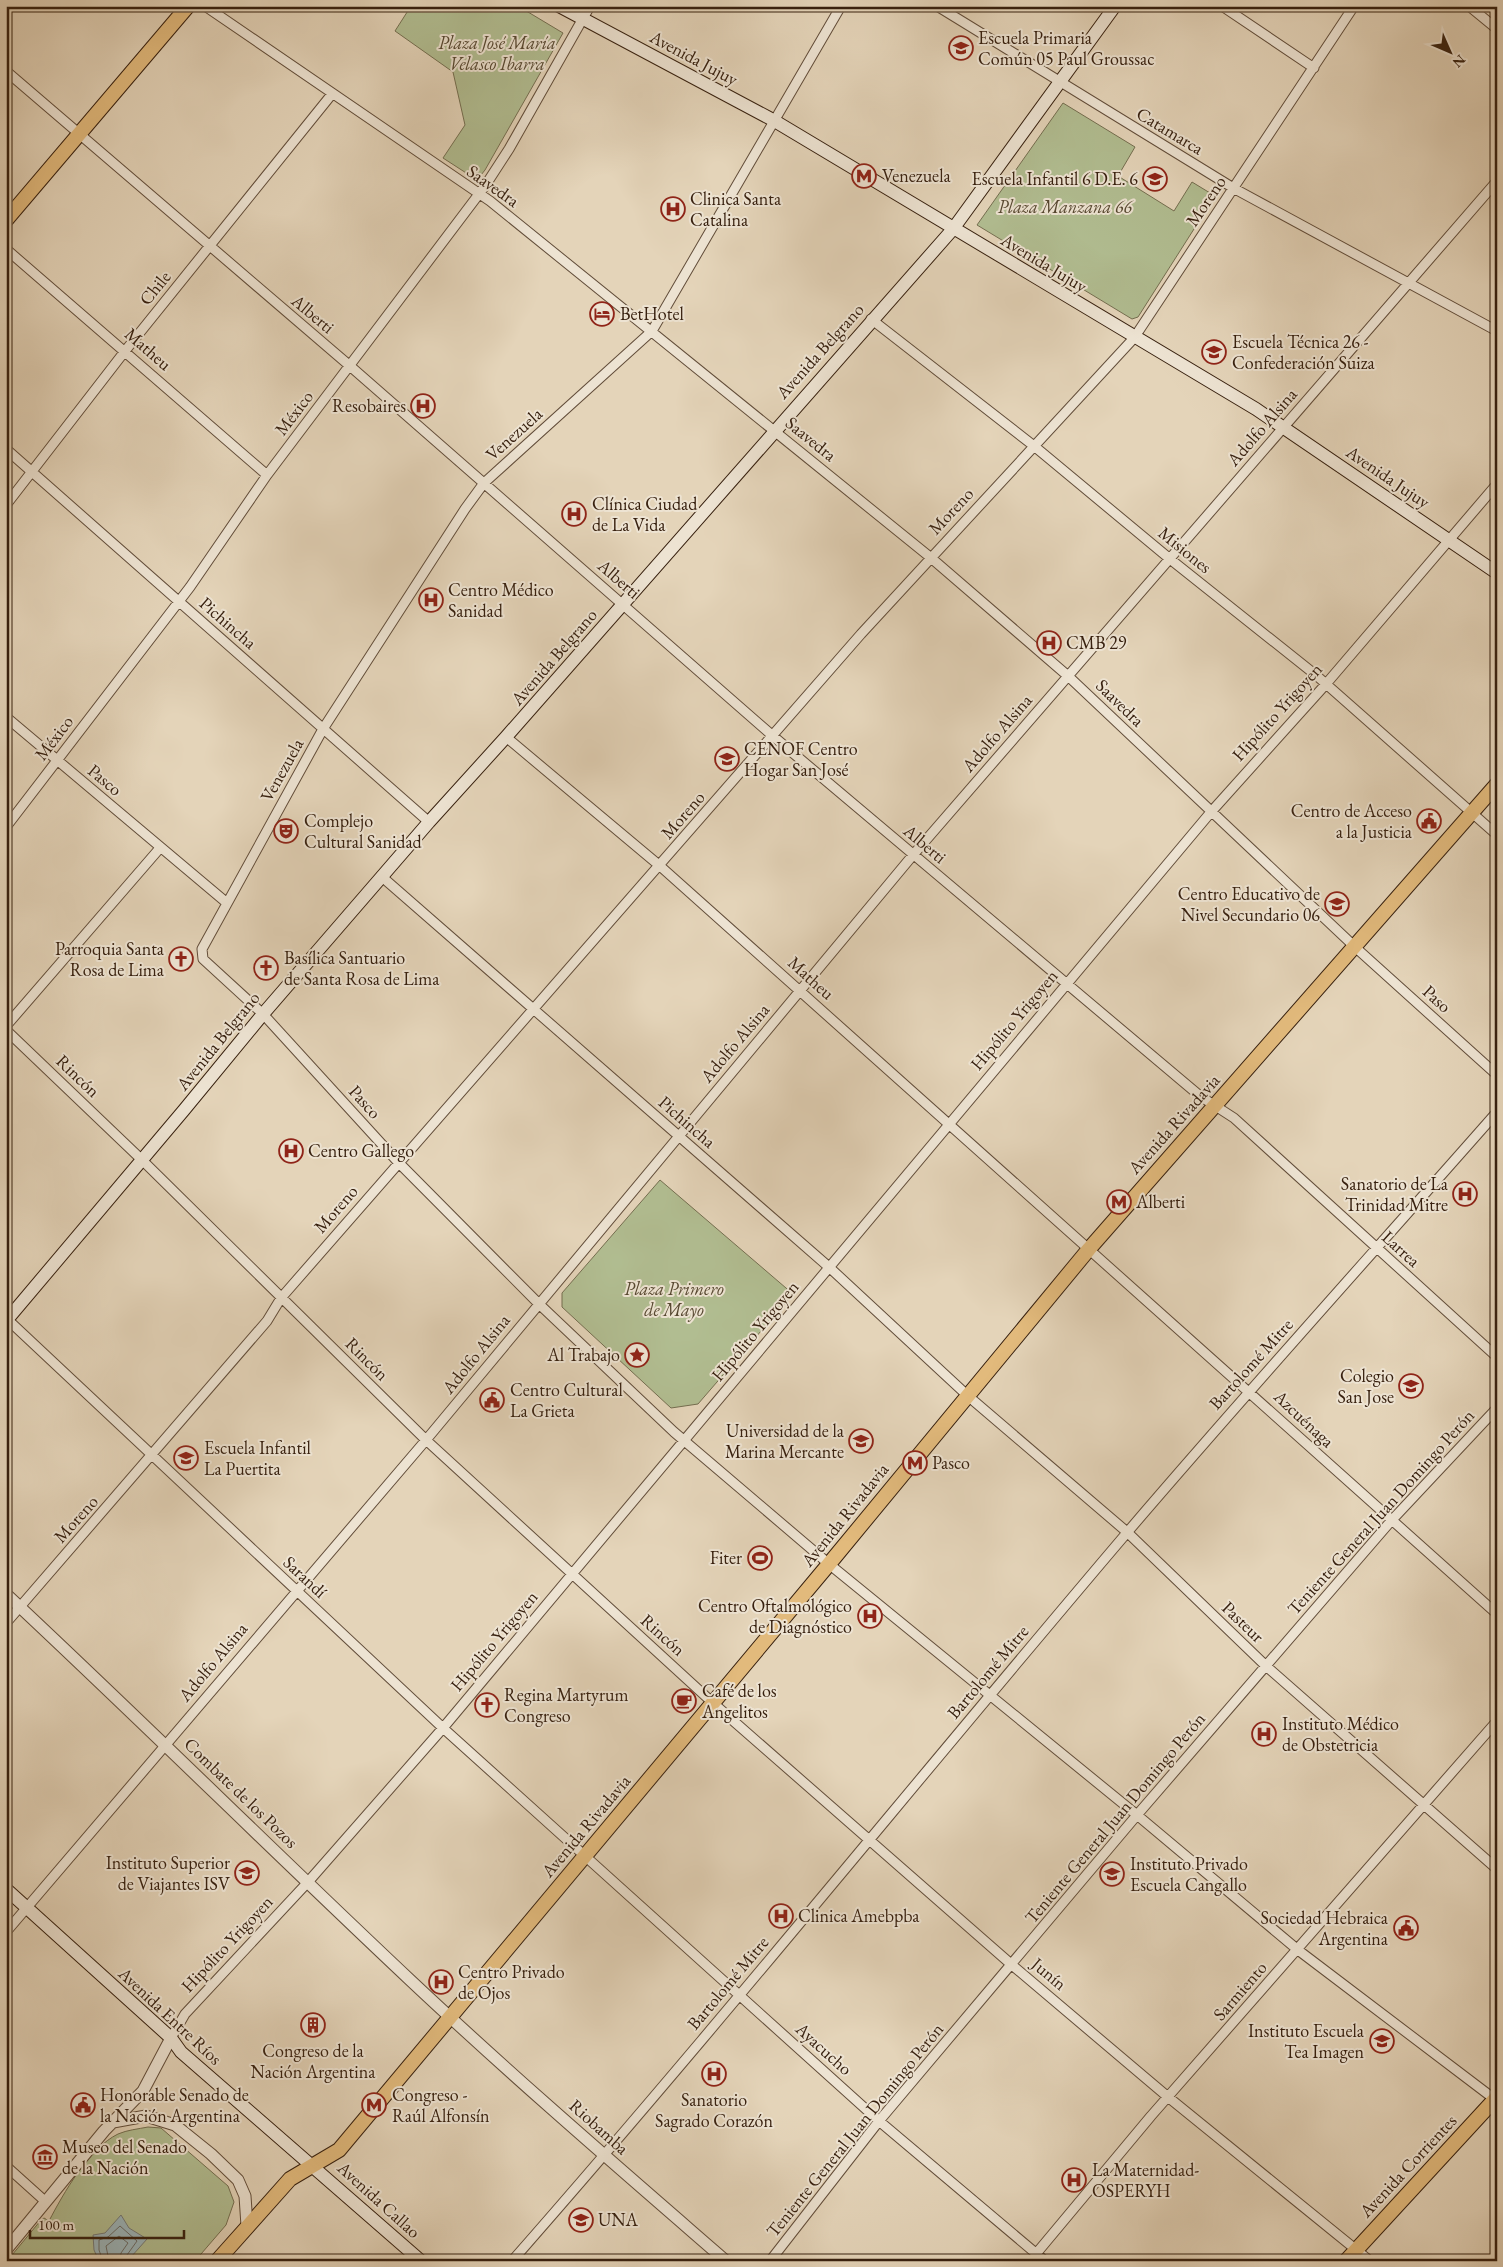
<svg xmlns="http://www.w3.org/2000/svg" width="1503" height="2267" font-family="'EB Garamond',serif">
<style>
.green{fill:#b1bd91;stroke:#746e50}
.water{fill:#9bb5bb;stroke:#737976}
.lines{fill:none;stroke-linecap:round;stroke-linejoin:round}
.shore{stroke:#696a65;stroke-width:1}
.minor-casing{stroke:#624d3a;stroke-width:11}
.tertiary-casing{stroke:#624d3a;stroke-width:13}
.secondary-casing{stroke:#37200f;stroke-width:14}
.primary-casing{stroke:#37200f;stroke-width:16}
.minor{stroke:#ede3d2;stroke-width:9}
.tertiary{stroke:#ede3d2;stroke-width:11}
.secondary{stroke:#ede3d2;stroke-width:12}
.primary{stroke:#e2ba7c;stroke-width:14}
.labels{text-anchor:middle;stroke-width:4;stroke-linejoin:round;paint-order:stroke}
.poi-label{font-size:18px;fill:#37200f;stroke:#ede3d2;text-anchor:start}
.park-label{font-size:18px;font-style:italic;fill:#564730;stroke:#ede3d2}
.street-label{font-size:18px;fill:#37200f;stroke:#ede3d2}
</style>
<rect width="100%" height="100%" fill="#e4d4b9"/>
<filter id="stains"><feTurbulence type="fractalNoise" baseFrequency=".004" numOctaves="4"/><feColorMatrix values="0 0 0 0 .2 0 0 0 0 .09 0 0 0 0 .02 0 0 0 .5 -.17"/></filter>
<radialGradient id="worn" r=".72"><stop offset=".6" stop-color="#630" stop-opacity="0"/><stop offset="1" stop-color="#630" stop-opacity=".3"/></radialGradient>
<!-- green -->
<path class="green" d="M411,6H518L563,33L485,170L477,180L443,158L465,125L453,72L395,31Z
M1063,103L1135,147L1118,176L1174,211L1192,182L1215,196L1138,317L1132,319L977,225Z
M660,1180L793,1294L698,1404L671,1408L562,1307V1293Z
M148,2127L161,2128L228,2186L234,2202L226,2225L195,2261H7L41,2220L44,2218L49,2221C63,2194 89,2148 118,2134C127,2130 138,2129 148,2127Z"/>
<!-- water -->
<path class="water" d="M121,2215L129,2228L147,2239L131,2257L133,2261H99L94,2250L93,2235L105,2233Z"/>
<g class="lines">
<!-- shore -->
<path class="shore" d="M103,2261L99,2250V2240L108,2237L120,2226L137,2241L127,2255V2261
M109,2261L106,2246L119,2236L128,2243L121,2253L120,2261"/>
<!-- minor casing -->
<g class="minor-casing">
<path id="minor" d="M205,6L490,201L930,557L1068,676L1355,947L1497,1075
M841,6L652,331L484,483L465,509L323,729L202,949L203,959L263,1014L398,1162L539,1304L674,1432L829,1564L1137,1815L1298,1950L1497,2101
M937,6L1235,189L1497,331
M1222,6L1314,68
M1469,6L1497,29
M6,71L350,366L774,737L1200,1096L1234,1118L1497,1357
M6,249L267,475
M871,319L1034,446L1170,559L1317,676L1497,835
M6,449L429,822
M6,505L125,351L332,94
M6,717L227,903
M506,737L660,866L1497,1614
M6,827L190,587L267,475L485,186L509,149L590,6
M381,876L830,1268L968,1396L1127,1532L1266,1666L1497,1869
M6,1026L160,848
M6,1030L142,1160L426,1440L713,1703L1012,1965L1168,2097L1370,2261
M6,1318L443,1728L879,2121L1045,2261
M6,1623L267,1321L281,1298L861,634L1134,338L1354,6
M6,1932L426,1440L913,855L1497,181
M171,2038L185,2014L308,1882L443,1728L1211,812L1326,684L1497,484
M6,2166L46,2202
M512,2261C721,2023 920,1776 1125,1535C1247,1392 1373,1253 1497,1112
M770,2261L879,2121L1137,1815L1391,1521L1497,1408
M1030,2261L1151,2116L1497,1721"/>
</g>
<!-- tertiary casing -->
<g class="tertiary-casing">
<path id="tertiary" d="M6,1594C142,1721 274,1852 409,1979C512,2076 619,2168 726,2261
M113,2122L146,2116L175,2125L211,2154L238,2180L245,2196L247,2226
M6,2250L104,2131L143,2091L171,2038"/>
</g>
<!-- secondary casing -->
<g class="secondary-casing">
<path id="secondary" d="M559,6L773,120L1256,409L1497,573
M6,1321L184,1110L263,1014L429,822L506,737L953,229L1115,6
M6,1889L171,2038L181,2052L421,2261"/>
</g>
<!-- primary casing -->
<g class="primary-casing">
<path id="primary" d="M6,220L188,6
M217,2261L290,2179L339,2150L829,1564L1089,1249L1497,784
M1346,2261L1497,2097"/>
</g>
<!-- minor -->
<use href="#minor" class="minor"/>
<!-- tertiary -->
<use href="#tertiary" class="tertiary"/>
<!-- secondary -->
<use href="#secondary" class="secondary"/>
<!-- primary -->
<use href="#primary" class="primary"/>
</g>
<!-- icons -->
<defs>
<g id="school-ring" transform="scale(1.25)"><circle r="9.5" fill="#ede3d2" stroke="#8f2418" stroke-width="1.5"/><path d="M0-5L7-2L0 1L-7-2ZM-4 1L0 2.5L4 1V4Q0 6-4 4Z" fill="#8f2418"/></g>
<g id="metro-ring" transform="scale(1.25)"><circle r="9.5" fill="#ede3d2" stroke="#8f2418" stroke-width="1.5"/><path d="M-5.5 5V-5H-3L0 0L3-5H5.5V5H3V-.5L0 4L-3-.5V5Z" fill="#8f2418"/></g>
<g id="hospital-ring" transform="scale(1.25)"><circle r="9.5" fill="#ede3d2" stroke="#8f2418" stroke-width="1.5"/><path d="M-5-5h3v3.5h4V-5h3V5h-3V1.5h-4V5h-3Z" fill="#8f2418"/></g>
<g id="hotel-ring" transform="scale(1.25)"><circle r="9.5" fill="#ede3d2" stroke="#8f2418" stroke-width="1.5"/><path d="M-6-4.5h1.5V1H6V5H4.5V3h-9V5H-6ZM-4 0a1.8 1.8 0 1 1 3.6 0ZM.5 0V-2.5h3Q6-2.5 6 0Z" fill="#8f2418"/></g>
<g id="civic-ring" transform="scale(1.25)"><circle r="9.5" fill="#ede3d2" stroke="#8f2418" stroke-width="1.5"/><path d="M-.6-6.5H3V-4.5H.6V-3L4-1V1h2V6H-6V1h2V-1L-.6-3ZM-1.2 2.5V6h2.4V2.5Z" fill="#8f2418"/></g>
<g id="theatre-ring" transform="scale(1.25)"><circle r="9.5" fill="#ede3d2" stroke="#8f2418" stroke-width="1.5"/><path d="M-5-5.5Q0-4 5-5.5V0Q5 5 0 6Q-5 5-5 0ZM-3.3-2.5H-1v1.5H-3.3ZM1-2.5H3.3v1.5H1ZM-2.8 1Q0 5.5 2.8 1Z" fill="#8f2418"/></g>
<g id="church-ring" transform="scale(1.25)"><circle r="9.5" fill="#ede3d2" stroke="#8f2418" stroke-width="1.5"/><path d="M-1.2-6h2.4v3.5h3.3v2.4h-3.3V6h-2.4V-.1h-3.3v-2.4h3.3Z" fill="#8f2418"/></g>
<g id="sight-ring" transform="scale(1.25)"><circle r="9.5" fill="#ede3d2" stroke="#8f2418" stroke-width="1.5"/><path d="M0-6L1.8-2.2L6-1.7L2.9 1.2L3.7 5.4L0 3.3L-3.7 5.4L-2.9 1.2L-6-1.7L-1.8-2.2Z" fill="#8f2418"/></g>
<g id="university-ring" transform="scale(1.25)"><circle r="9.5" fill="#ede3d2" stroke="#8f2418" stroke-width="1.5"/><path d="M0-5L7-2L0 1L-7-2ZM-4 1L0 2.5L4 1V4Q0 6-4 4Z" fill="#8f2418"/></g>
<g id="stadium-ring" transform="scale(1.25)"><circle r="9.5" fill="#ede3d2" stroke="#8f2418" stroke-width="1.5"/><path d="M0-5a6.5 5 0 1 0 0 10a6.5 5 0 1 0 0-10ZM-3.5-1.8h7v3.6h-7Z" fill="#8f2418"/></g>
<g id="cafe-ring" transform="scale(1.25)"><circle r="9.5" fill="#ede3d2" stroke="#8f2418" stroke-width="1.5"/><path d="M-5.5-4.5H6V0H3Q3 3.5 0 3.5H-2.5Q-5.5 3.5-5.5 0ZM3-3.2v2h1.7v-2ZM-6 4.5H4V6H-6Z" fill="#8f2418"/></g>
<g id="building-ring" transform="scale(1.25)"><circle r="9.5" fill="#ede3d2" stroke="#8f2418" stroke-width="1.5"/><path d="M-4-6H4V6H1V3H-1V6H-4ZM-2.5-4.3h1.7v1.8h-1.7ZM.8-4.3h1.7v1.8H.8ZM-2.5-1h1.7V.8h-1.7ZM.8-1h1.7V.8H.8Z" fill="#8f2418"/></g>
<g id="museum-ring" transform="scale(1.25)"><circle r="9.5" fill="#ede3d2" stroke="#8f2418" stroke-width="1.5"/><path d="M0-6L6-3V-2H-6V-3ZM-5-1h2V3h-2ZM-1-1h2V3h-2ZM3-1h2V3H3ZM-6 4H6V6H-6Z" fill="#8f2418"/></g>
</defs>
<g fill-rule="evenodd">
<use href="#school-ring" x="961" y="48"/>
<use href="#metro-ring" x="864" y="176"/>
<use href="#school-ring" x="1155" y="179"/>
<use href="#hospital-ring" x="673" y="209"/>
<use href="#hotel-ring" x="602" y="314"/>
<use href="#school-ring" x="1214" y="352"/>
<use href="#hospital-ring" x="423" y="406"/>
<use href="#hospital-ring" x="574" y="514"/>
<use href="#hospital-ring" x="431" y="600"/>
<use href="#hospital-ring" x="1049" y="643"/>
<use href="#school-ring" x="727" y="759"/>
<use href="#civic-ring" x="1429" y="821"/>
<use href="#theatre-ring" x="286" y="831"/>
<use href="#school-ring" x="1337" y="904"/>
<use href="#church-ring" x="181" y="959"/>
<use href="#church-ring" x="266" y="968"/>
<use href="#hospital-ring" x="291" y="1151"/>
<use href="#hospital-ring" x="1465" y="1194"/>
<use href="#metro-ring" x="1119" y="1202"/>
<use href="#sight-ring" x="637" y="1355"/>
<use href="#school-ring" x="1411" y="1386"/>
<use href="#civic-ring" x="492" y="1400"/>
<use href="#university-ring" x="861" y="1441"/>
<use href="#school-ring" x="186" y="1458"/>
<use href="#metro-ring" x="915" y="1463"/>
<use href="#stadium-ring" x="760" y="1558"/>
<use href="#hospital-ring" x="870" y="1616"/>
<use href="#cafe-ring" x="684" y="1701"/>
<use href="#church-ring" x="487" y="1705"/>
<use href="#hospital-ring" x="1264" y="1734"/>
<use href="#university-ring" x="247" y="1873"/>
<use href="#school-ring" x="1112" y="1874"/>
<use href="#hospital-ring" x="781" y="1916"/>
<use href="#civic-ring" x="1406" y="1928"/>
<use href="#hospital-ring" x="441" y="1982"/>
<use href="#building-ring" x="313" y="2025"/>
<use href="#university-ring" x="1382" y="2041"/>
<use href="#hospital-ring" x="714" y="2074"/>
<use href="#civic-ring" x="83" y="2105"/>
<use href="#metro-ring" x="374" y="2105"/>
<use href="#museum-ring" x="45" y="2157"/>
<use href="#hospital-ring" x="1074" y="2180"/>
<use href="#university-ring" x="581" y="2220"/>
</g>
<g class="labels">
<!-- poi labels -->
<g class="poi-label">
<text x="978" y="44">Escuela Primaria<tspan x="978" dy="21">Común 05 Paul Groussac</tspan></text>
<text x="882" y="182">Venezuela</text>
<text x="1138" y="185" text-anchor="end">Escuela Infantil 6 D.E. 6</text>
<text x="690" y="205">Clinica Santa<tspan x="690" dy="21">Catalina</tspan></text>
<text x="620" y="320">BetHotel</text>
<text x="1232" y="348">Escuela Técnica 26 -<tspan x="1232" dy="21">Confederación Suiza</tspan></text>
<text x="406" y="412" text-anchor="end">Resobaires</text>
<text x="592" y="510">Clínica Ciudad<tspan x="592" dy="21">de La Vida</tspan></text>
<text x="448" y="596">Centro Médico<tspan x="448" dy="21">Sanidad</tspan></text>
<text x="1066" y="649">CMB 29</text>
<text x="744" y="755">CENOF Centro<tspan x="744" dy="21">Hogar San José</tspan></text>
<text x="1412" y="817" text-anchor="end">Centro de Acceso<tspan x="1412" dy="21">a la Justicia</tspan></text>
<text x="304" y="827">Complejo<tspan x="304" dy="21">Cultural Sanidad</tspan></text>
<text x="1320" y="900" text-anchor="end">Centro Educativo de<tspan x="1320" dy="21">Nivel Secundario 06</tspan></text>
<text x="164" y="955" text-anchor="end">Parroquia Santa<tspan x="164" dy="21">Rosa de Lima</tspan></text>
<text x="284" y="964">Basílica Santuario<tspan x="284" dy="21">de Santa Rosa de Lima</tspan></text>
<text x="308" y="1157">Centro Gallego</text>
<text x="1448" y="1190" text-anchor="end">Sanatorio de La<tspan x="1448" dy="21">Trinidad Mitre</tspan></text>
<text x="1136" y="1208">Alberti</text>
<text x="620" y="1361" text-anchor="end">Al Trabajo</text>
<text x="1394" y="1382" text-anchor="end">Colegio<tspan x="1394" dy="21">San Jose</tspan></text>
<text x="510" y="1396">Centro Cultural<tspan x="510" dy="21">La Grieta</tspan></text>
<text x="844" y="1437" text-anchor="end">Universidad de la<tspan x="844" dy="21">Marina Mercante</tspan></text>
<text x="204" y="1454">Escuela Infantil<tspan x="204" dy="21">La Puertita</tspan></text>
<text x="932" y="1469">Pasco</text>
<text x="742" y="1564" text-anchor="end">Fiter</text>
<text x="852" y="1612" text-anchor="end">Centro Oftalmológico<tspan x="852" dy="21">de Diagnóstico</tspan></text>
<text x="702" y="1697">Café de los<tspan x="702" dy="21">Angelitos</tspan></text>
<text x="504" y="1701">Regina Martyrum<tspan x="504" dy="21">Congreso</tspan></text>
<text x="1282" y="1730">Instituto Médico<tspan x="1282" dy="21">de Obstetricia</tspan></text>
<text x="230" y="1869" text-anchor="end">Instituto Superior<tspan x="230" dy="21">de Viajantes ISV</tspan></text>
<text x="1130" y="1870">Instituto Privado<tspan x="1130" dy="21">Escuela Cangallo</tspan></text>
<text x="798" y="1922">Clinica Amebpba</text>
<text x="1388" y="1924" text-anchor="end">Sociedad Hebraica<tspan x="1388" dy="21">Argentina</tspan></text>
<text x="458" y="1978">Centro Privado<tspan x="458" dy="21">de Ojos</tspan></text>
<text x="1364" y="2037" text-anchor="end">Instituto Escuela<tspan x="1364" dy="21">Tea Imagen</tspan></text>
<text x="313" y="2057" text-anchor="middle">Congreso de la<tspan x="313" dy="21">Nación Argentina</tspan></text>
<text x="100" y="2101">Honorable Senado de<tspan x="100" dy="21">la Nación Argentina</tspan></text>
<text x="392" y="2101">Congreso -<tspan x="392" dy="21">Raúl Alfonsín</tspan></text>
<text x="714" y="2106" text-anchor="middle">Sanatorio<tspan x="714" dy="21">Sagrado Corazón</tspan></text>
<text x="62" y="2153">Museo del Senado<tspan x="62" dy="21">de la Nación</tspan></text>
<text x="1092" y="2176">La Maternidad-<tspan x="1092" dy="21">OSPERYH</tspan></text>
<text x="598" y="2226">UNA</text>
</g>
<!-- park labels -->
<g class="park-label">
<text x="497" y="49">Plaza José María<tspan x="497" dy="21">Velasco Ibarra</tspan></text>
<text x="1065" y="213">Plaza Manzana 66</text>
<text x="674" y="1295">Plaza Primero<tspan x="674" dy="21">de Mayo</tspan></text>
</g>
<!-- street labels -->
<g class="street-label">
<text transform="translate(694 58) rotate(28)" y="6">Avenida Jujuy</text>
<text transform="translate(1170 131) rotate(31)" y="6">Catamarca</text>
<text transform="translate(493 186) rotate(35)" y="6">Saavedra</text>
<text transform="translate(1206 201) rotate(-56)" y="6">Moreno</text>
<text transform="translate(1044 263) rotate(31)" y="6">Avenida Jujuy</text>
<text transform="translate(155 288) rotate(-51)" y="6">Chile</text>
<text transform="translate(313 314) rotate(40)" y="6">Alberti</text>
<text transform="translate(148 349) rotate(41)" y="6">Matheu</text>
<text transform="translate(820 351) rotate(-48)" y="6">Avenida Belgrano</text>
<text transform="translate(294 413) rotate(-53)" y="6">México</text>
<text transform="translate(1262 427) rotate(-49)" y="6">Adolfo Alsina</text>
<text transform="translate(514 434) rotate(-42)" y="6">Venezuela</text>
<text transform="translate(811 439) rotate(39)" y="6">Saavedra</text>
<text transform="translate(1388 477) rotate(34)" y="6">Avenida Jujuy</text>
<text transform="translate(951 511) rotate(-47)" y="6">Moreno</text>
<text transform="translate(1185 550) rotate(39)" y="6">Misiones</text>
<text transform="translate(619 579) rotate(41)" y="6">Alberti</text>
<text transform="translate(228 623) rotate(41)" y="6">Pichincha</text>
<text transform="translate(554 657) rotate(-49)" y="6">Avenida Belgrano</text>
<text transform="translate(1120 703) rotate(44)" y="6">Saavedra</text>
<text transform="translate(1277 712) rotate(-48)" y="6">Hipólito Yrigoyen</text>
<text transform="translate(997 733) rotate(-49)" y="6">Adolfo Alsina</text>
<text transform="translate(54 738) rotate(-53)" y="6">México</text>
<text transform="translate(282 770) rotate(-61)" y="6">Venezuela</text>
<text transform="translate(105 780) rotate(40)" y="6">Pasco</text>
<text transform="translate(683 815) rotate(-49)" y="6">Moreno</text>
<text transform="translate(925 844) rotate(40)" y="6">Alberti</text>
<text transform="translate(811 978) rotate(42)" y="6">Matheu</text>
<text transform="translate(1437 999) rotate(42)" y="6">Paso</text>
<text transform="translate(1014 1020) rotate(-50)" y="6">Hipólito Yrigoyen</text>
<text transform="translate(218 1041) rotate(-51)" y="6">Avenida Belgrano</text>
<text transform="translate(735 1043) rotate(-50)" y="6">Adolfo Alsina</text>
<text transform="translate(78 1076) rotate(44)" y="6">Rincón</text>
<text transform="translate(365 1102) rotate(48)" y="6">Pasco</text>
<text transform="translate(687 1122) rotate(41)" y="6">Pichincha</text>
<text transform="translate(1174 1124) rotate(-48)" y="6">Avenida Rivadavia</text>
<text transform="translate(336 1209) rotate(-49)" y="6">Moreno</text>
<text transform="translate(1401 1249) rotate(42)" y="6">Larrea</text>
<text transform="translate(755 1331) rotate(-50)" y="6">Hipólito Yrigoyen</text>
<text transform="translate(476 1354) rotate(-51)" y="6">Adolfo Alsina</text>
<text transform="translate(367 1359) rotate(45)" y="6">Rincón</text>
<text transform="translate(1251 1364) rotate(-48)" y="6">Bartolomé Mitre</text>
<text transform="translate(1304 1419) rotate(43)" y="6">Azcuénaga</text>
<text transform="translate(1381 1512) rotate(-48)" y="6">Teniente General Juan Domingo Perón</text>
<text transform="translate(845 1515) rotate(-51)" y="6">Avenida Rivadavia</text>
<text transform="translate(76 1519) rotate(-48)" y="6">Moreno</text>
<text transform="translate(305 1577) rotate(43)" y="6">Sarandí</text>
<text transform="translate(1243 1622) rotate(44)" y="6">Pasteur</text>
<text transform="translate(663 1635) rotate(42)" y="6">Rincón</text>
<text transform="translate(494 1641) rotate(-50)" y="6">Hipólito Yrigoyen</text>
<text transform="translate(213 1662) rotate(-50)" y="6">Adolfo Alsina</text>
<text transform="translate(988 1672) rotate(-50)" y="6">Bartolomé Mitre</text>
<text transform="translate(241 1793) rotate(44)" y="6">Combate de los Pozos</text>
<text transform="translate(1115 1818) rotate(-50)" y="6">Teniente General Juan Domingo Perón</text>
<text transform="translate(586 1826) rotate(-50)" y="6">Avenida Rivadavia</text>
<text transform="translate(227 1944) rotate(-47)" y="6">Hipólito Yrigoyen</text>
<text transform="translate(1049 1974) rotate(40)" y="6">Junín</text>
<text transform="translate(728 1983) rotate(-50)" y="6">Bartolomé Mitre</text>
<text transform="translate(1240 1991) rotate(-49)" y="6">Sarmiento</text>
<text transform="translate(170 2016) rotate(43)" y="6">Avenida Entre Ríos</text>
<text transform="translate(824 2049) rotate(42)" y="6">Ayacucho</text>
<text transform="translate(599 2127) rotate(42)" y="6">Riobamba</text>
<text transform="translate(855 2130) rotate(-51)" y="6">Teniente General Juan Domingo Perón</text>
<text transform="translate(1408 2166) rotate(-47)" y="6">Avenida Corrientes</text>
<text transform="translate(379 2200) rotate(42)" y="6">Avenida Callao</text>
</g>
</g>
<!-- margin -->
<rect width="1503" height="2267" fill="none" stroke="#e4d4b9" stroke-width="25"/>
<rect x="8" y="8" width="1488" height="2252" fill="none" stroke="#37200f" stroke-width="2.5"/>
<rect x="12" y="12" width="1478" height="2242" fill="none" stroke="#37200f"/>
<!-- north arrow -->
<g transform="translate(1450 52) rotate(135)" stroke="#ede3d2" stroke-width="4" paint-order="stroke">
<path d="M0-4L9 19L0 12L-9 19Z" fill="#37200f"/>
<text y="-8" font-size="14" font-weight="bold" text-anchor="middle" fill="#37200f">N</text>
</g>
<!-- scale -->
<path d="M30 2230v8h154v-8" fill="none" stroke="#37200f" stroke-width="2.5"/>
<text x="38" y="2230" font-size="15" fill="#37200f" stroke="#ede3d2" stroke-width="4" paint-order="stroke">100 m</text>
<rect width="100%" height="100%" filter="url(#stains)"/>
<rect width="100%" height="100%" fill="url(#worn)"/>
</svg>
